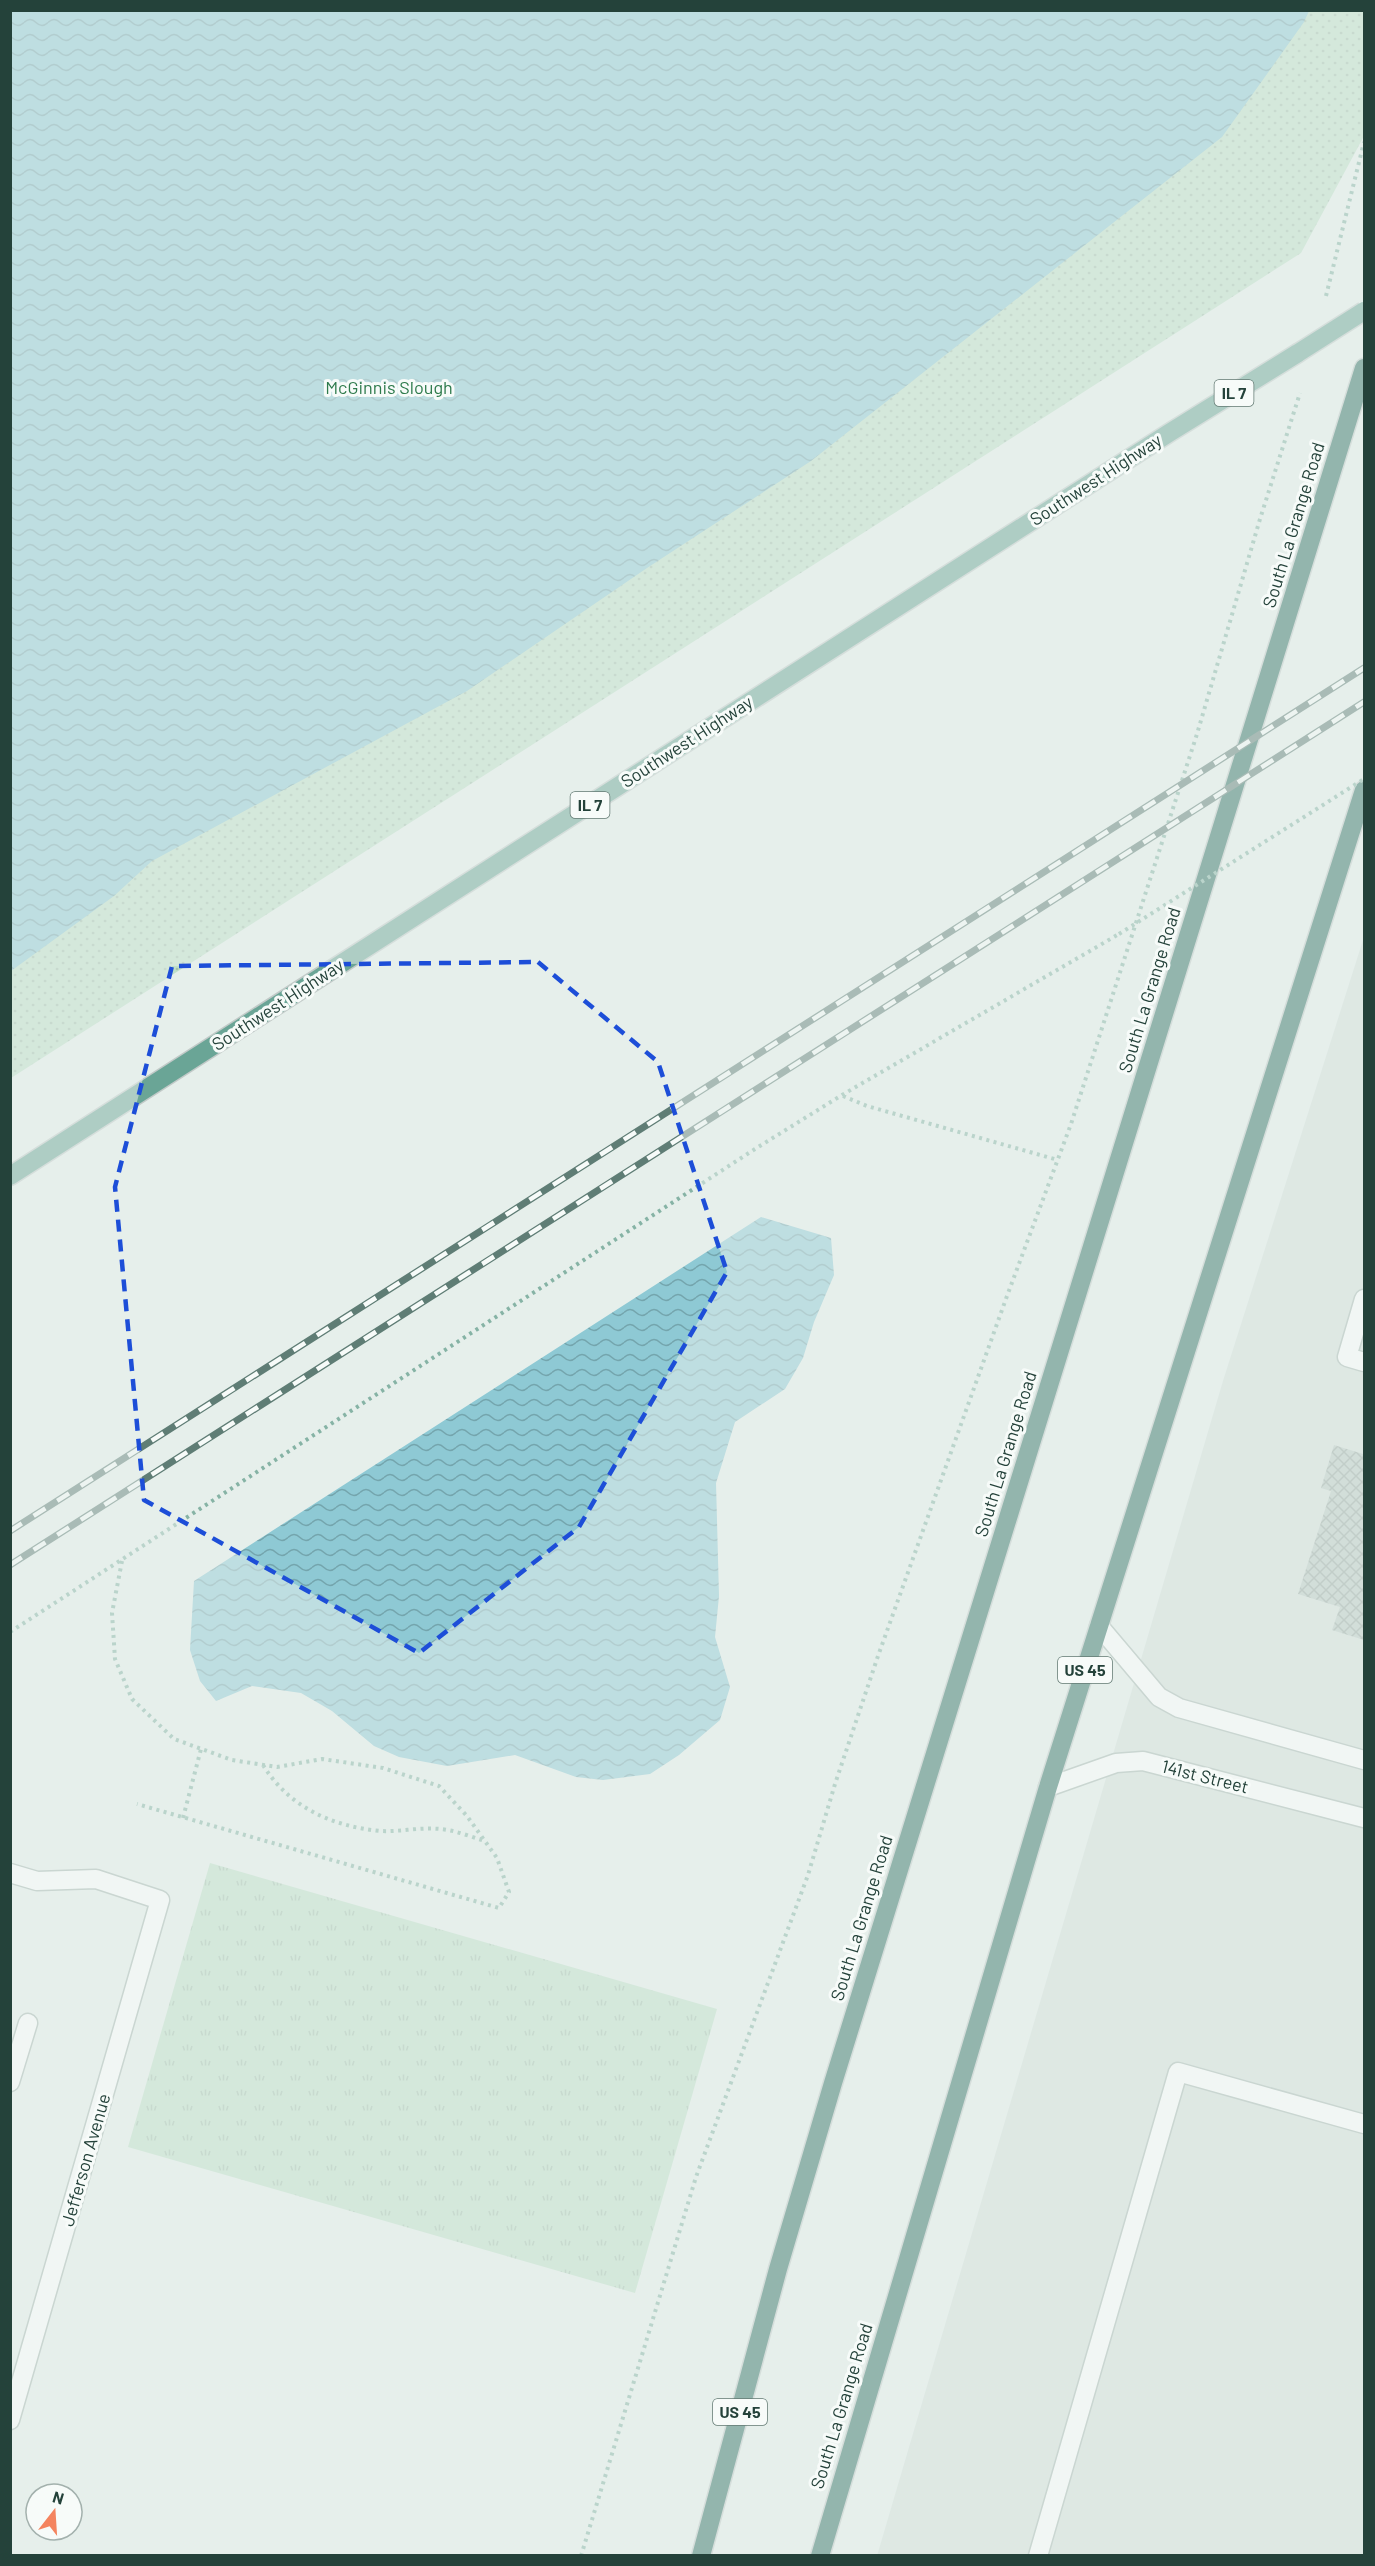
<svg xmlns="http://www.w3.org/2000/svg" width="1375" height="2566" font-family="Barlow,sans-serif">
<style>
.built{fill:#d4dfda}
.grass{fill:url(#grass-tufts)}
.park{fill:url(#park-dots)}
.water{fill:url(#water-waves)}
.building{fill:url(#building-cross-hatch)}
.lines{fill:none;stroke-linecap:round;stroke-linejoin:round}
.minor-casing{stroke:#a8b8b2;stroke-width:21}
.major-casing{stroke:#c2cac8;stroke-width:21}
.highway-casing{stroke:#c2cac8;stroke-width:21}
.path{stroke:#86b3a5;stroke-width:4;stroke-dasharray:3 4.5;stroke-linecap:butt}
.minor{stroke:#fff;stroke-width:18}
.major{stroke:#6aa596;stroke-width:18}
.highway{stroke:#2f6f62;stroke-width:18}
.rail-casing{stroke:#5f7d75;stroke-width:7}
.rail{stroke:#f7fbf9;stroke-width:4.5;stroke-dasharray:14;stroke-linecap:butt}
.major-bridge-casing{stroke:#c2cac8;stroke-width:21;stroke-linecap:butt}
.path-bridge{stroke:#86b3a5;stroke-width:4;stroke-dasharray:3 4.5;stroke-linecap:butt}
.major-bridge{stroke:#6aa596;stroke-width:18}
.marked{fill:none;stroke:#1d4ed8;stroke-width:4.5;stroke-dasharray:12 8;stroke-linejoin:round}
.labels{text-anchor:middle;stroke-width:6;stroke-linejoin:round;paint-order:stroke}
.shield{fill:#f7fbf9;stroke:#637a73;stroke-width:1.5}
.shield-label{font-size:16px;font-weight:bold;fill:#24423a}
.park-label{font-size:18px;fill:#2d7a4b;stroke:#f7fbf9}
.street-label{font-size:18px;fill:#24423a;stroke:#f7fbf9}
</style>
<defs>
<pattern id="grass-tufts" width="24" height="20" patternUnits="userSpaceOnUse" patternTransform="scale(1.5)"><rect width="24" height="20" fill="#bfe0c8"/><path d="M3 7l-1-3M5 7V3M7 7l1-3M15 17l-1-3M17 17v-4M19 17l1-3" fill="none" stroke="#a4c1ad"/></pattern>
<pattern id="park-dots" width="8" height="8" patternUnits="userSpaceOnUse" patternTransform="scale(1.5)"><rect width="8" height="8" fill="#bfe0c8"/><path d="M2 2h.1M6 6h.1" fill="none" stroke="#a4c1ad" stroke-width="1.8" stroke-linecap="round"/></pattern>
<pattern id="water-waves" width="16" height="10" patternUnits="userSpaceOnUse" patternTransform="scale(1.5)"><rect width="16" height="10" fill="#8ec9d4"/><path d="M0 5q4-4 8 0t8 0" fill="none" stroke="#74a5ad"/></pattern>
<pattern id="building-cross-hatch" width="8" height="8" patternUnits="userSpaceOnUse" patternTransform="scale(1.5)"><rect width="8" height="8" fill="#bbcac4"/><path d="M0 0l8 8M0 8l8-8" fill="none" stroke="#98a6a0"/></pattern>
</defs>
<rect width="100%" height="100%" fill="#e6efeb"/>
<!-- built -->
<path class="built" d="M1364,937V2555L877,2556L1223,1381Z"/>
<!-- grass -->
<path class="grass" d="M210,1863L717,2009L635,2293L128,2147Z"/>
<!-- park -->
<path class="park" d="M11,11H1364V136L1301,253L11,1078Z"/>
<!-- water -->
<path class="water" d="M11,10H1309V11L1304,22L1222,137L811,461L647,568L467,691L152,861L114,896L11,971Z
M761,1217L831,1238L834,1275L814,1322L803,1358L785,1389L735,1422L716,1483L719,1596L715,1637L730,1687L720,1720L679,1755L650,1774L603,1780L576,1777L515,1755L447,1766L399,1757L374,1746L332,1711L301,1693L252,1686L216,1701L200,1681L190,1650L194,1581Z"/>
<!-- building -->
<path class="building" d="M1334,1445L1363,1454L1364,1450V1640L1332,1630L1340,1607L1298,1594L1331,1491L1321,1488Z"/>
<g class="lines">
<!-- minor casing -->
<g class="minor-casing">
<path id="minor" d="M1364,1299L1347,1357L1364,1362
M1099,1626L1159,1697L1179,1708L1364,1760
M1048,1787L1116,1763L1143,1761L1364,1818
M10,1873L37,1881L96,1879L160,1900L10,2420
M10,2082L28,2023
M1038,2556L1178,2072L1364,2124"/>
</g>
<!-- major casing -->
<g class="major-casing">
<path id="major" d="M10,1176L1169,433L1298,353"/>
</g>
<!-- highway casing -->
<g class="highway-casing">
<path id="highway" d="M701,2556L778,2269L833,2083L1364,368
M820,2556L1048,1787L1364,790"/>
</g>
<!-- path -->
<path class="path" d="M1326,296L1364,142
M843,1096L867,1106L1058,1160
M122,1561L112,1613L115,1659L132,1699L174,1739L232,1760L277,1767L322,1759L383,1768L439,1786L467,1816L497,1858L509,1892L499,1908L137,1804
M10,1632L755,1149L842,1095L1119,934
M263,1765C289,1807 331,1826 380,1831C400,1832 420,1827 440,1829C455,1830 471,1837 485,1841
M183,1818L201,1749
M581,2556L696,2177L808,1875L835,1784L878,1656L1007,1296L1071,1124L1197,734L1260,519L1300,393"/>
<!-- minor -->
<use href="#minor" class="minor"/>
<!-- major -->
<use href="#major" class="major"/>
<!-- highway -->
<use href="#highway" class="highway"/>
<!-- rail casing -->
<g class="rail-casing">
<path id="rail" d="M10,1531L1364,668
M10,1565L1364,702"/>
</g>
<!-- rail -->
<use href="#rail" class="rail"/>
<!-- major-bridge casing -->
<g class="major-bridge-casing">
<path id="major-bridge" d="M1298,353L1364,311"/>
</g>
<!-- path-bridge -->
<path class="path-bridge" d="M1119,934L1364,779"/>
<!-- major-bridge -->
<use href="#major-bridge" class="major-bridge"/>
</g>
<!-- marked area -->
<path d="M0 0H1375V2566H0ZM538,962L658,1062L727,1272L579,1527L419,1653L144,1500L115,1187L172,966Z" fill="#e6efeb" fill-opacity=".55" fill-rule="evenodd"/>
<path class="marked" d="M538,962L658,1062L727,1272L579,1527L419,1653L144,1500L115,1187L172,966Z"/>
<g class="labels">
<!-- shield labels -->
<g class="shield">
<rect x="1214.5" y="380" width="39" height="26" rx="4.5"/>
<rect x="570.5" y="792" width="39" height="26" rx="4.5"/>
<rect x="1058" y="1657" width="54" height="26" rx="4.5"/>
<rect x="713" y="2399" width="54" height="26" rx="4.5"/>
</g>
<g class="shield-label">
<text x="1234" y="399">IL 7</text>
<text x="590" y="811">IL 7</text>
<text x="1085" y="1676">US 45</text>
<text x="740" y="2418">US 45</text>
</g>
<!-- park labels -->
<g class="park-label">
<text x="389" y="394">McGinnis Slough</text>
</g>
<!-- street labels -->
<g class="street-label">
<text transform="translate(1096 480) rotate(-33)" y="6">Southwest Highway</text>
<text transform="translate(1294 525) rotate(-73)" y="6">South La Grange Road</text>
<text transform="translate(687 742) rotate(-33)" y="6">Southwest Highway</text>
<text transform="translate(1150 990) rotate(-73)" y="6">South La Grange Road</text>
<text transform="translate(278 1005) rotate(-33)" y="6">Southwest Highway</text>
<text transform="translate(1006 1454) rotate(-73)" y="6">South La Grange Road</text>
<text transform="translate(1205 1777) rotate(14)" y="6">141st Street</text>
<text transform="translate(862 1918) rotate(-73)" y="6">South La Grange Road</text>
<text transform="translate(86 2160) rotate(-74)" y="6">Jefferson Avenue</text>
<text transform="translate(842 2406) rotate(-73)" y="6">South La Grange Road</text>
</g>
</g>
<!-- border -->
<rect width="1375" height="2566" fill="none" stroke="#24423a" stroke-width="24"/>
<!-- north arrow -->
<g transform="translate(54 2512) rotate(17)"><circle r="28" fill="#f7fbf9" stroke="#a3b1ad" stroke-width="1.5"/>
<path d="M0-4.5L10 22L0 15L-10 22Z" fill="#f4845f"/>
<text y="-9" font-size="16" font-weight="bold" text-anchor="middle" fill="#24423a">N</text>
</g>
</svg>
